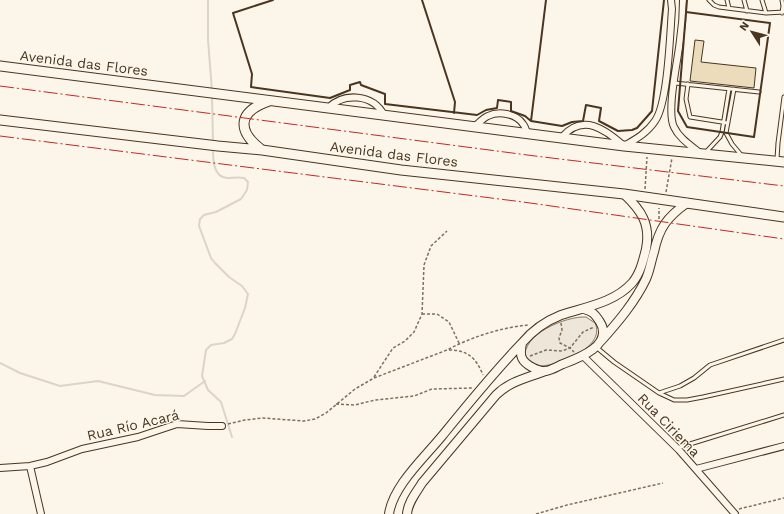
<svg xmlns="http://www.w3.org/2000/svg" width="784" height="514" font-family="'Work Sans',sans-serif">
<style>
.green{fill:#ede6d9;stroke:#887966}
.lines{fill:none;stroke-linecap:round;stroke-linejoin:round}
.stream{stroke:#dcd4c6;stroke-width:2}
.building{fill:#ecdcbc;stroke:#4a3520}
.service-casing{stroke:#4a3520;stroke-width:5}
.minor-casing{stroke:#4a3520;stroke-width:8}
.tertiary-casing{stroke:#4a3520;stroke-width:10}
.secondary-casing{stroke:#4a3520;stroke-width:11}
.path{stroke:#7f6f5c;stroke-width:1.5;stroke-dasharray:3 2;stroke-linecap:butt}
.service{stroke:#fbf6e9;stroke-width:3}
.minor{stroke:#fbf6e9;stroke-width:6}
.tertiary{stroke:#fbf6e9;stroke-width:8}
.secondary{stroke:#fbf6e9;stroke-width:9}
.wall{stroke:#4a3520;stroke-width:2}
.power{stroke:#c62828;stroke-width:1;stroke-dasharray:14 3 2 3;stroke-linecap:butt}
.labels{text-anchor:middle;stroke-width:3;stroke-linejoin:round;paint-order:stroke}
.street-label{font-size:14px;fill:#4a3520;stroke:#fbf6e9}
</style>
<rect width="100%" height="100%" fill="#fbf6e9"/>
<!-- green -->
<path class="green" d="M586,317L595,323C607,348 554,368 535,366L525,358C522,334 566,316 586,317Z"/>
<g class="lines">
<!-- stream -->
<path class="stream" d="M208,0V40L212,91
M212,95L213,143
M213,149C213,159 213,177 227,178C233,178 238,177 244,178L248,182L247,190L241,199L216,212L204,215L200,219L199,226L211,258L215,263L229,277L242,286L248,294L245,308L235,334L232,339L224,343L211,345L206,350L202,376L208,390L221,402L232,437
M0,363L20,373L60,386L98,381L155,395L184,396L205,381"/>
</g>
<!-- building -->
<path class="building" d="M695,40L704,41L701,62L756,68L754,88L690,81Z"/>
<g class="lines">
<!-- service casing -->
<g class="service-casing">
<path id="service" d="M709,0L714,5L719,7L766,13L784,12
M727,0L729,8
M744,0L747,11
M762,0L766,13
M782,0L783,6L782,13
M675,83L759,92
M688,84L686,99L690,117L728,123
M734,89L726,133L732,144L742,156
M706,152L720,137L722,132L729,89
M777,159L778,143L784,97
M596,347L614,362L659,393L674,400H687L703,397L784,379
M659,393L680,386L694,378L710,365L784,340
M677,448L784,415"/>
</g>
<!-- minor casing -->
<g class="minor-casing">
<path id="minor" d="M683,0C683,13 682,27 680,40C678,60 666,111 674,127C679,138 690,145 700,153
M328,108C344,92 373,94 384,115
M475,126C479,123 483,118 488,116C498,111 516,113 523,124C525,126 526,130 527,133
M562,137C583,113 605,129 624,146C636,139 647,133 655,121C668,103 670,34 672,9L671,0
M583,356L679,450L735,514
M30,466L41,514
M0,468L30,466L47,462L82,449L138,437L177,424L208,426H222
M696,469L784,446"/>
</g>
<!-- tertiary casing -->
<g class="tertiary-casing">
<path id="tertiary" d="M584,309C592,311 595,314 600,322C614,345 579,358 563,364C558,366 552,370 546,371C539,372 525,365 522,358C520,354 521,348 522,343C532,331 546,321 561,315C585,307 614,303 632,283C640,274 643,261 646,249C651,224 641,210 624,194
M601,341C618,322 635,302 646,279C650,270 651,261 654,252C659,228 667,217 687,203
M389,514C393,486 424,458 442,436C468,404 493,373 522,343
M407,514C408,502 416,493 422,483L496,395C510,381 527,378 545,371"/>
</g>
<!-- secondary casing -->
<g class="secondary-casing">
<path id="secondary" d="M0,66L624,146L784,162
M0,120L218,146L262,150L401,170L624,194L784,217
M262,150C237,131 237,112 269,101"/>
</g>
<!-- path -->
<path class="path" d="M645,189L647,157
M666,192L672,158
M659,219V208
M422,314H437L449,322L459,343
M561,323L562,330L559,338L560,343L570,348L574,352
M449,350C468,350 476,358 483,375
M530,356L546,350L562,351L570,348L583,332L594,327
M374,377L393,348L405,341L414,332L422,314L424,265L431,246L447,231
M336,404L355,405L375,400L414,396L432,389L472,388
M228,424L245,420L263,418L304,421L315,419L326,413L355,389L374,378L447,350C471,337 503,327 529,325
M739,509L784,498
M536,514L567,505L663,483"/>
<!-- service -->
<use href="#service" class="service"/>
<!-- minor -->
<use href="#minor" class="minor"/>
<!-- tertiary -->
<use href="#tertiary" class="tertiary"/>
<!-- secondary -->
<use href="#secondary" class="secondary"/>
<!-- wall -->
<path class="wall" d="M273,0L233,13L252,74L251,87L330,98L350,90V85L360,82L361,85L385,94V104L477,115L486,110L497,108L498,100L511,102V111L525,116L531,121L562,126L572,122L583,121L586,105L601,108L599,121L618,131L632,130L637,128L652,111L664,0
M422,0L455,102L454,113
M686,12L770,23L754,137L687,127L678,111L687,0
M531,121L546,0"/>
<!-- power -->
<path class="power" d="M0,86L535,156L784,186
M0,136L523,202L784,239"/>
</g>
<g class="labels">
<!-- street labels -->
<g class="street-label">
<text transform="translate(84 63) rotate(7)" y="5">Avenida das Flores</text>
<text transform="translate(394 154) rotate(7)" y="5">Avenida das Flores</text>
<text transform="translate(133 425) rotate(-13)" y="5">Rua Río Acará</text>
<text transform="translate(669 425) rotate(46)" y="5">Rua Ciriema</text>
</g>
</g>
<!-- north arrow -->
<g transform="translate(752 32) rotate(306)" stroke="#fbf6e9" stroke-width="3" paint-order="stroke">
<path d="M0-3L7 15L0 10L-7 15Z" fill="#4a3520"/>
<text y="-6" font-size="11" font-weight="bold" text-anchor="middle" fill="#4a3520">N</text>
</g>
</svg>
